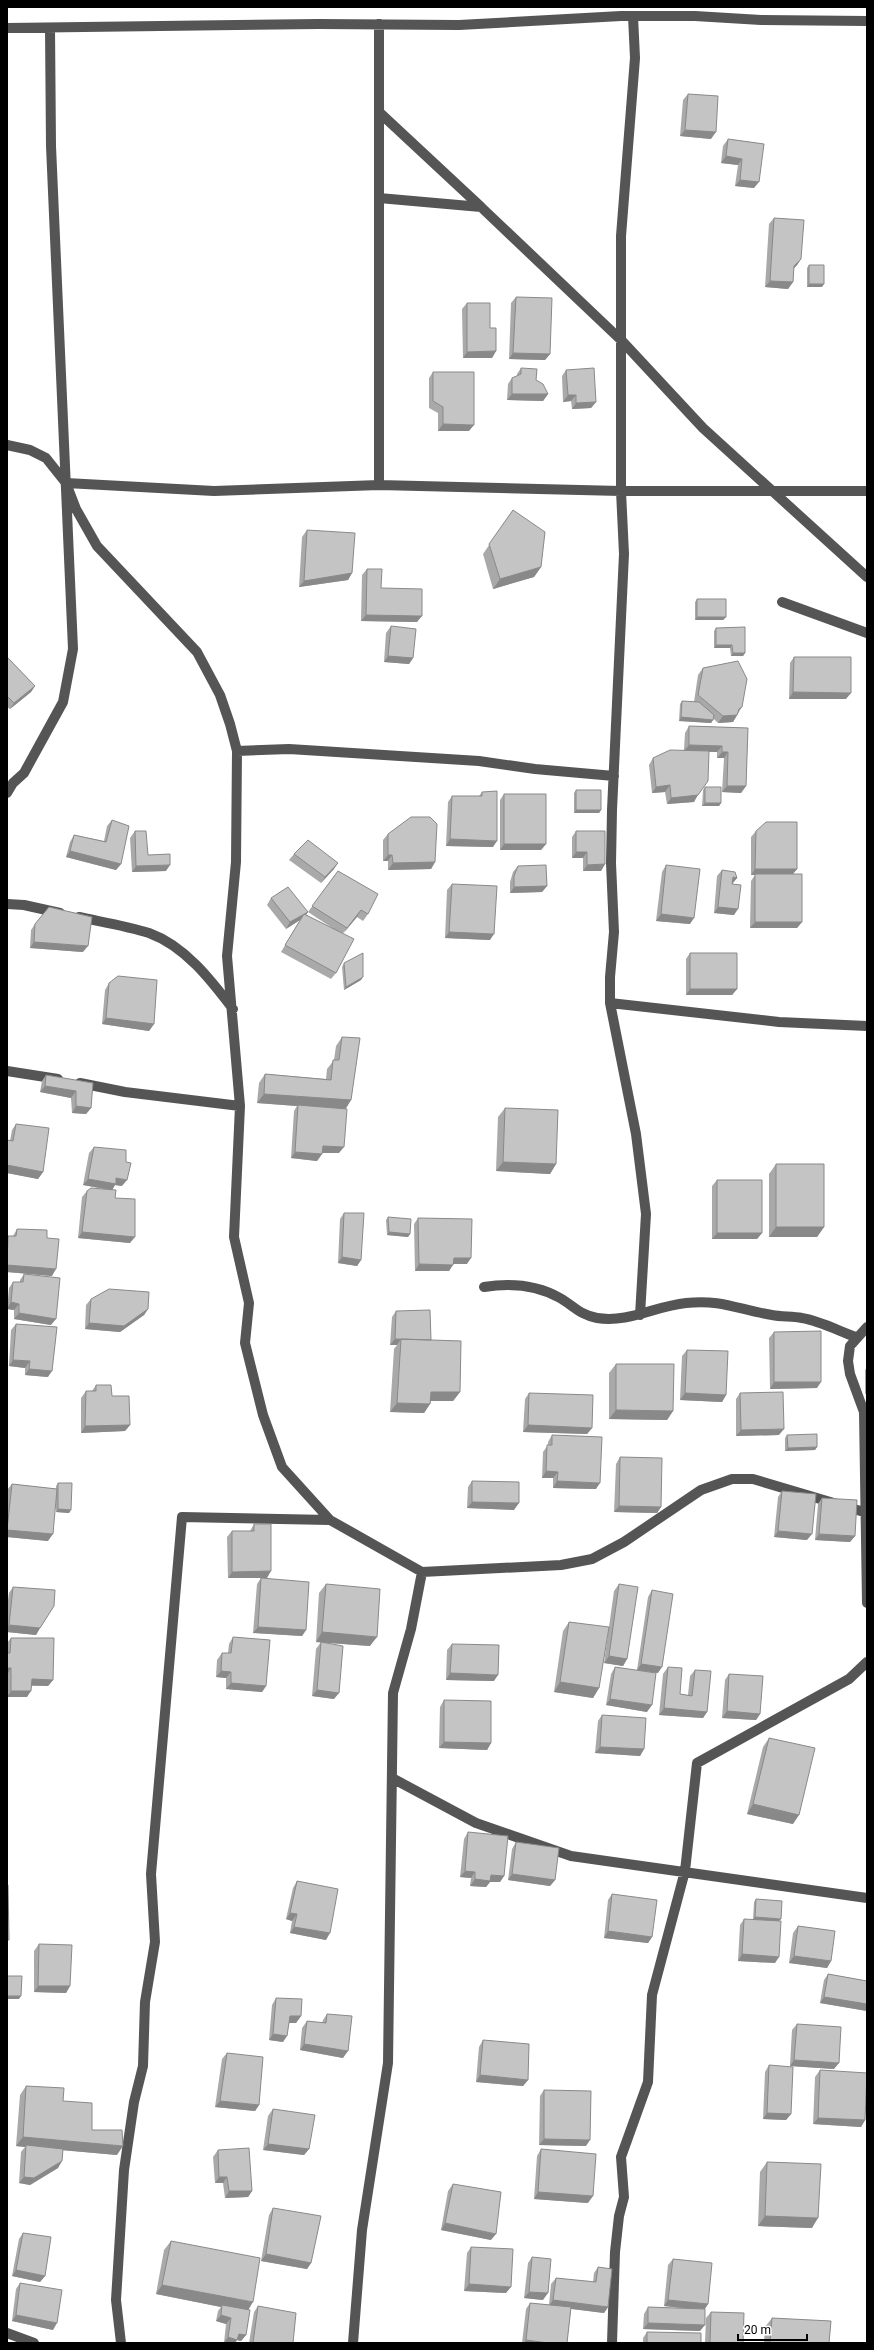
<svg xmlns="http://www.w3.org/2000/svg" width="874" height="2350" font-family="Roboto,sans-serif">
<style>
.lines{fill:none;stroke-linecap:round;stroke-linejoin:round}
.minor{stroke:#555;stroke-width:10}
.wall{fill:#a9a9a9}
.shaded-wall{fill:#898989}
.building{fill:#c4c4c4;stroke:#898989}
</style>
<rect width="100%" height="100%" fill="#fff"/>
<g class="lines">
<!-- minor -->
<path class="minor" d="M633,16L635,58L621,236V491L624,554L612,810L611,863L614,932L610,977V1003L636,1134L646,1214L640,1315
M7,28L318,24L459,25L621,16H695L761,20L867,21
M379,112L481,207
M379,198L481,207L622,341L703,428L867,577
M7,445L30,450L46,458L66,483L76,509L97,546L197,652L220,695L230,724L237,751L236,862L227,956L240,1106L234,1237L249,1303L245,1343L263,1415L282,1467L330,1520L422,1572L561,1565L592,1559L624,1542L701,1490L732,1479H753L864,1512
M66,483L214,491L379,485L621,491H867
M379,485V24
M782,602L867,633
M237,751L289,749L479,761L535,769L614,776
M7,793L13,783L24,773L63,702L73,649L51,146L50,28
M7,904L24,905L60,913
M79,917C102,922 127,926 149,933C185,946 211,980 233,1009
M610,1003L779,1022L867,1026
M7,1071L58,1079
M80,1083L125,1092L240,1106
M484,1287C509,1283 537,1285 560,1298C574,1306 580,1315 597,1318C629,1323 655,1306 686,1303C722,1299 739,1310 772,1315C782,1317 792,1316 802,1318C820,1321 839,1331 856,1337
M867,1327L850,1346L848,1361L850,1374L864,1412L867,1603
M392,1778L476,1823L571,1856L867,1898
M7,2333L34,2343
M121,2343L116,2300L124,2170L134,2102L143,2066L145,2002L155,1942L151,1874L182,1517L330,1520
M353,2343L362,2230L388,2063L393,1693L411,1629L422,1572
M612,2343L615,2252L619,2216L624,2197L621,2157L648,2082L652,1995L685,1871L697,1763L849,1679L867,1662"/>
</g>
<!-- wall -->
<path class="wall" d="M688,94L711,139L680,136L683,100Z
M728,139L764,144L754,188L735,186L738,165L721,163L723,146Z
M774,218L801,259L797,265L794,268L793,282L788,289L765,287L769,224Z
M809,265L822,287H807V268Z
M516,297L550,354L545,360L509,359L511,303Z
M467,303L490,328L496,351L492,358H463L462,309Z
M521,368L536,380L548,394L543,401L507,400L508,384L512,378L517,376V374Z
M566,370L596,402L591,408L572,409L571,401L563,402L562,376Z
M433,372L469,431H438V413L429,408V378Z
M513,510L541,567L534,577L493,589L483,554Z
M307,530L352,573L348,580L299,587L302,537Z
M367,569L381,588L417,622L361,621L362,575Z
M697,599L726,617L723,620H695V602Z
M391,626L413,658L409,664L384,662L386,633Z
M716,628L745,653L743,656H731L730,648H714V631Z
M7,657L35,686L31,692L10,709L7,707Z
M794,657L846,699H789L790,663Z
M703,668L742,707L733,722L718,723L713,718V720L711,723L679,721L680,704L682,701L694,702L698,675Z
M689,726L748,728L746,786L741,793L722,792L724,758H717V752H709L694,802L667,804L665,792L652,793L649,765L653,758L684,750L685,733Z
M705,787L721,803L719,806H702L703,790Z
M576,790L601,810L599,813H574V793Z
M482,792L493,847L446,846L448,802L452,796H479Z
M504,794L546,844L541,850H500V800Z
M112,820L121,864L116,870L66,857L70,842L74,835L104,841L107,826Z
M135,831L148,855L166,871L132,872L130,838Z
M576,831L605,864L601,871H583V858H572V837Z
M756,831L797,869L793,874L802,922L797,928H750L751,881L755,875H751V837Z
M388,834L435,862L431,869L388,870V861H383V840Z
M294,854L334,869L321,883L289,860Z
M666,865L690,924L656,921L662,872Z
M518,866L547,886L542,892L510,893V882L513,872Z
M722,870L737,878L732,884L734,915L714,913L717,876Z
M338,871L368,914L363,921L357,917L343,933L336,973L331,979L281,952L300,920L286,929L267,905L271,898L308,912L306,915L334,929L308,912Z
M452,884L490,940L445,938L447,890Z
M35,924L83,952L30,948L31,930Z
M690,953L737,989L732,995H686V959Z
M344,963L361,980L344,990L342,967Z
M109,983L154,1024L149,1031L102,1024L105,990Z
M342,1037L351,1100L345,1109L339,1153H322V1154L317,1161L291,1158L294,1111L297,1106L257,1103L259,1083L265,1074L326,1079L327,1069L334,1060L336,1046Z
M46,1075L93,1083L91,1108L86,1114L72,1113L71,1098L40,1092L42,1081Z
M505,1108L556,1164L550,1174L496,1171L498,1117Z
M16,1124L43,1172L38,1179L7,1173V1140L10,1141L12,1130Z
M94,1147L122,1186L115,1185L112,1190L130,1243L78,1238L82,1197L87,1191L104,1189L83,1185L89,1153Z
M776,1164L824,1227L817,1237H769V1174Z
M717,1180L762,1233L757,1239H712V1186Z
M344,1213L361,1260L357,1266L338,1263L340,1219Z
M388,1217L410,1234L408,1237L387,1235L386,1220Z
M418,1218L467,1264H453L449,1271H415L414,1224Z
M17,1229L52,1276L7,1272V1237L8,1236H13Z
M24,1274L51,1325L14,1319V1310L7,1309L9,1288L13,1282H20V1280Z
M91,1299L148,1309L144,1315L120,1332L85,1329L86,1305Z
M396,1311L431,1340L460,1392L453,1401H431L430,1404L424,1413L390,1412L394,1349L397,1345H390L392,1317Z
M16,1324L48,1377L25,1375V1368L9,1366L11,1330Z
M774,1332L817,1388L770,1389L769,1338Z
M687,1350L726,1395L722,1402L680,1400L682,1356Z
M616,1364L673,1411L667,1420L609,1419V1373Z
M867,1367V1394H865V1370Z
M96,1385L112,1396L130,1425L125,1431L81,1433V1398L86,1391H92Z
M529,1393L592,1428L587,1434L523,1432L525,1399Z
M740,1393L779,1435L736,1436V1399Z
M552,1435L596,1489L553,1488V1478H542L543,1452L548,1445V1442Z
M787,1435L817,1447L815,1450L785,1451V1438Z
M620,1457L661,1507L657,1513L614,1512L616,1464Z
M472,1481L514,1510L467,1508L468,1487Z
M58,1483L71,1510L69,1513L56,1512V1498L48,1541L7,1537V1490L12,1484L56,1489V1486Z
M782,1491L807,1540L774,1537L778,1497Z
M822,1498L855,1536L850,1542L815,1540L818,1504Z
M254,1524L267,1578H228L227,1537L232,1531H250Z
M261,1578L306,1630L302,1636L253,1633L257,1584Z
M326,1584L370,1646L316,1642L319,1593Z
M619,1584L627,1659L623,1666L604,1663L614,1591Z
M13,1587L40,1628L36,1635L7,1632V1607L9,1593Z
M652,1590L658,1673L637,1670L648,1597Z
M569,1622L599,1688L593,1698L554,1692L563,1631Z
M233,1637L266,1686L262,1692L226,1689V1678L216,1677L217,1660L222,1653H228L229,1644Z
M11,1638L53,1680L48,1686H31L27,1697H7V1643Z
M321,1642L334,1699L312,1696L316,1649Z
M452,1644L494,1681L446,1680L447,1650Z
M615,1667L647,1712L606,1705L611,1674Z
M668,1667L680,1694L688,1695L690,1676L695,1670L707,1712L703,1718L659,1715L663,1674Z
M729,1674L760,1714L756,1720L722,1718L725,1680Z
M444,1700L491,1743L487,1750L439,1748L440,1707Z
M602,1715L644,1749L640,1756L595,1753L598,1721Z
M769,1738L793,1824L747,1814L763,1747Z
M468,1832L504,1876L500,1882H490L486,1887L470,1886L471,1878L460,1877L464,1839Z
M516,1842L555,1880L550,1886L508,1880L512,1849Z
M297,1881L326,1940L290,1933L292,1921L286,1919L293,1888Z
M612,1894L652,1937L648,1943L604,1938L608,1900Z
M756,1899L779,1921L775,1963L738,1961L740,1925L744,1919L753,1920L754,1902Z
M798,1926L831,1961L827,1968L789,1963L793,1933Z
M39,1944L70,1986L66,1993L34,1992V1951Z
M828,1974L867,1981V2011L820,2003L824,1980Z
M276,1998L301,2016L296,2023H289L283,2042L269,2040L272,2005Z
M327,2014L343,2058L300,2050L302,2028L307,2021L322,2023L323,2020Z
M797,2024L834,2069L790,2066L792,2030Z
M483,2040L528,2080L523,2086L476,2082L479,2047Z
M227,2053L259,2105L255,2111L215,2107L222,2059Z
M769,2065L791,2114L786,2120L763,2119L765,2072Z
M820,2070L865,2120L861,2127L813,2124L815,2077Z
M26,2086L63,2101L117,2155L63,2150L58,2168L30,2185L19,2183L21,2152L25,2147L16,2146L20,2095Z
M544,2090L586,2146L539,2145L540,2096Z
M273,2109L309,2149L304,2155L263,2150L268,2116Z
M541,2149L588,2203L534,2199L537,2156Z
M218,2150L252,2191L248,2197L225,2198L223,2183H215L213,2157Z
M767,2162L812,2228L758,2226L760,2172Z
M453,2184L491,2240L441,2230L448,2191Z
M273,2208L311,2263L307,2269L261,2261L269,2215Z
M23,2233L45,2276L40,2282L12,2276L19,2239Z
M171,2241L248,2310L246,2335L241,2341L237,2340L235,2343H224L226,2324L216,2321L218,2311L221,2307L156,2294L164,2250Z
M471,2247L506,2293L464,2291L467,2253Z
M532,2257L543,2300L524,2298L528,2263Z
M673,2259L708,2304L705,2309L700,2331L643,2329L644,2314L648,2307L688,2309L664,2306L668,2265Z
M598,2267L608,2307L604,2313L571,2309L567,2343H522L526,2309L530,2303L549,2305L551,2284L556,2278L593,2282L594,2273Z
M20,2283L53,2330L12,2321L16,2289Z
M258,2306L293,2343H249L254,2312Z
M711,2312L743,2343H705L706,2318Z
M772,2318L829,2343H764L765,2327Z
M647,2332L701,2343H643V2338Z"/>
<!-- shaded-wall -->
<path class="shaded-wall" d="M685,130L716,132L711,139L680,136Z
M726,156L742,159L738,165L721,163Z
M740,180L759,182L754,188L735,186Z
M801,259L797,265L790,272L794,266Z
M770,281L793,282L788,289L765,287Z
M809,284H824L822,287H807Z
M496,351L492,358H463L467,352Z
M513,353L550,354L545,360L509,359Z
M512,394H548L543,401L507,400Z
M568,395H576L571,401L563,402Z
M596,402L591,408L572,409L576,403Z
M443,424L474,425L469,431H438Z
M541,567L534,577L493,589L500,579Z
M352,573L348,580L299,587L304,581Z
M366,615L422,616L417,622L361,621Z
M697,617H726L723,620H695Z
M716,645H732L730,648H714Z
M733,653H745L743,656H731Z
M388,656L413,658L409,664L384,662Z
M35,686L31,692L10,709L14,703Z
M793,692L851,693L846,699H789Z
M737,715L733,722L718,723L723,716Z
M681,717L713,720L711,723L679,721Z
M689,745L722,746L717,752L684,751Z
M722,752H728L724,758H717Z
M670,785L665,792L652,793L656,787Z
M727,786H746L741,793L722,792Z
M698,795L694,802L667,804L671,798Z
M705,803H721L719,806H702Z
M576,810H601L599,813H574Z
M450,839L497,841L493,847L446,846Z
M504,844H546L541,850H500Z
M70,851L121,864L116,870L66,857Z
M576,852H587L583,858H572Z
M388,855H392L388,861H383Z
M435,862L431,869L388,870L393,863Z
M338,863L334,869L321,883L325,877Z
M605,864L601,871H583L587,865Z
M170,865L166,871L132,872L136,866Z
M755,869H797L792,875H751Z
M733,877L737,878L732,884Z
M547,886L542,892L510,893L514,887Z
M718,907L738,909L734,915L714,913Z
M361,910L357,917L343,934L347,928Z
M308,912L303,918L304,914L300,920L286,929L290,922Z
M661,914L694,918L690,924L656,921Z
M755,922H802L797,928H750Z
M449,932L494,934L490,940L445,938Z
M34,942L88,946L83,952L30,948Z
M363,977L361,980L344,990L346,987Z
M690,989H737L732,995H686Z
M106,1018L154,1024L149,1031L102,1024Z
M45,1086L76,1091L71,1098L40,1092Z
M264,1094L351,1100L345,1110L298,1105L297,1106L257,1103Z
M76,1106L91,1108L86,1114L72,1113Z
M323,1146L344,1147L339,1153H319Z
M295,1152L322,1154L317,1161L291,1158Z
M503,1162L556,1164L550,1174L496,1171Z
M7,1165L43,1172L38,1179L7,1173Z
M116,1178L127,1180L122,1186L115,1185L112,1190L83,1185L88,1179Z
M776,1227H824L817,1237H769Z
M82,1232L135,1237L130,1243L78,1238Z
M389,1232L410,1234L408,1237L387,1235Z
M717,1233H762L757,1239H712Z
M342,1257L361,1260L357,1266L338,1263Z
M454,1258H471L467,1264H449Z
M419,1264L453,1265L449,1271H415Z
M7,1265L56,1269L52,1276L7,1272Z
M11,1302L19,1304L14,1310L7,1309Z
M148,1309L144,1315L120,1332L85,1329L89,1323Z
M19,1313L56,1319L51,1325L14,1319Z
M395,1339L431,1340L401,1339L397,1345H390Z
M13,1360L30,1361L25,1368L9,1366Z
M29,1369L52,1371L48,1377L25,1375Z
M774,1382H821L817,1388L770,1389Z
M431,1392H460L453,1401H425Z
M685,1393L726,1395L722,1402L680,1400Z
M397,1403L430,1404L424,1413L390,1412Z
M616,1410L673,1411L667,1420L609,1419Z
M130,1425L125,1431L81,1433L85,1426Z
M528,1425L592,1428L587,1434L523,1432Z
M784,1429L779,1435L736,1436L741,1430Z
M817,1447L815,1450L785,1451L788,1448Z
M546,1471L558,1472L553,1478H542Z
M557,1481L600,1483L596,1489L553,1488Z
M472,1502L519,1503L514,1510L467,1508Z
M619,1506L661,1507L657,1513L614,1512Z
M58,1509L71,1510L69,1513L56,1512Z
M7,1530L53,1534L48,1541L7,1537Z
M778,1531L812,1534L807,1540L774,1537Z
M819,1534L855,1536L850,1542L815,1540Z
M271,1571L267,1578H228L232,1572Z
M9,1625L40,1628L36,1635L7,1632V1628Z
M258,1627L306,1630L302,1636L253,1633Z
M322,1632L377,1637L370,1646L316,1642Z
M609,1656L627,1659L623,1666L604,1663Z
M641,1664L662,1667L658,1673L637,1670Z
M7,1668H11L7,1675Z
M221,1671L231,1672L226,1678L216,1677Z
M450,1673L498,1675L494,1681L446,1680Z
M32,1679L53,1680L48,1686L27,1685Z
M560,1682L599,1688L593,1698L554,1692Z
M231,1683L266,1686L262,1692L226,1689Z
M317,1690L339,1693L334,1699L312,1696Z
M11,1691H31L27,1697H7Z
M610,1699L652,1705L647,1712L606,1705Z
M664,1708L707,1712L703,1718L659,1715Z
M727,1711L760,1714L756,1720L722,1718Z
M444,1742L491,1743L487,1750L439,1748Z
M600,1747L644,1749L640,1756L595,1753Z
M753,1804L799,1815L793,1824L747,1814Z
M465,1871L475,1872L471,1878L460,1877Z
M512,1874L555,1880L550,1886L508,1880Z
M491,1875L504,1876L500,1882H490L486,1887L470,1886L475,1879Z
M290,1913L297,1914L292,1921L286,1919Z
M755,1917L781,1919L778,1922L753,1920Z
M294,1927L330,1933L326,1940L290,1933Z
M608,1931L652,1937L648,1943L604,1938Z
M742,1954L779,1957L775,1963L738,1961Z
M794,1956L831,1961L827,1968L789,1963Z
M38,1986H70L66,1993L34,1992Z
M7,1996H21L19,1999H7Z
M824,1997L867,2004V2011L820,2003Z
M290,2016H301L296,2023H285Z
M273,2034L287,2036L283,2042L269,2040Z
M304,2044L348,2051L343,2058L300,2050Z
M794,2060L839,2063L834,2069L790,2066Z
M480,2075L528,2080L523,2086L476,2082Z
M220,2101L259,2105L255,2111L215,2107Z
M767,2113L791,2114L786,2120L763,2119Z
M818,2118L865,2120L861,2127L813,2124Z
M23,2137L123,2146L117,2155L26,2147V2145L25,2147L16,2146Z
M544,2139L590,2140L586,2146L539,2145Z
M268,2144L309,2149L304,2155L263,2150Z
M62,2161L58,2168L30,2185L19,2183L24,2177Z
M219,2177H227L223,2183H215Z
M229,2191H252L248,2197L225,2198Z
M538,2192L593,2196L588,2203L534,2199Z
M765,2216L818,2218L812,2228L758,2226Z
M445,2223L496,2234L491,2240L441,2230Z
M266,2254L311,2263L307,2269L261,2261Z
M16,2270L45,2276L40,2282L12,2276Z
M469,2284L511,2287L506,2293L464,2291Z
M162,2285L253,2302L247,2312L222,2305L221,2307L156,2294Z
M529,2292L548,2293L543,2300L524,2298Z
M553,2300L608,2307L604,2313L549,2306Z
M668,2300L708,2304L704,2310L664,2306Z
M16,2315L57,2323L53,2330L12,2321Z
M221,2315L231,2318L226,2324L216,2321Z
M648,2323L705,2325L700,2331L643,2329Z
M239,2334L246,2335L241,2341L237,2340L235,2343H224L228,2337Z
M526,2340L548,2343H524Z"/>
<!-- building -->
<path class="building" d="M688,94L718,96L716,132L685,130Z
M728,139L764,144L759,182L740,180L742,159L726,156Z
M774,218L804,220L801,259L794,266L793,282L770,281Z
M809,265H824V284H809Z
M516,297L552,298L550,354L513,353Z
M467,303H490V328H496V351L467,352Z
M521,368L537,369L536,380L543,384L548,394H512V378L521,374Z
M594,368L596,402L576,403V395H568L566,370Z
M433,372H474V425L443,424V407L433,401Z
M513,510L545,532L541,567L500,579L489,544Z
M307,530L355,533L352,573L304,581Z
M367,569H382L381,588L422,589V616L366,615Z
M697,599H726V617H697Z
M391,626L416,629L413,658L388,656Z
M745,627V653H733L732,645H716V628Z
M7,657L35,686L14,703L7,696Z
M794,657H851V693L793,692Z
M738,661L747,679L742,707L739,709L737,715L723,716L698,695L703,668Z
M682,701L699,702L714,715L713,720L681,717Z
M689,726L748,728L746,786H727L728,752H722V746L689,745Z
M670,750L709,751L708,781L698,795L671,798L670,785L656,787L653,758Z
M705,787H721V803H705Z
M576,790H601V810H576Z
M497,791V841L450,839L452,796H482V792Z
M504,794H546V844H504Z
M411,817H430L437,824L435,862L393,863L392,855H388V834Z
M112,820L129,826L121,864L70,851L74,835L106,842Z
M766,822H797V869H755L756,831Z
M135,831H146L148,855L170,854V865L136,866Z
M576,831H605V864L587,865V852H576Z
M308,840L338,863L325,877L294,854Z
M546,865L547,886L514,887V876L518,866Z
M666,865L700,869L694,918L661,914Z
M722,870L735,872L737,878L733,877L732,884L741,885L738,909L718,907Z
M338,871L378,894L368,914L361,910L347,928L312,906Z
M755,874H802V922H755Z
M452,884L497,886L494,934L449,932Z
M288,887L308,912L290,922L271,898Z
M49,907L92,917L88,946L34,942L35,924Z
M304,914L354,939L336,973L285,945Z
M363,953V977L346,987L344,963Z
M690,953H737V989H690Z
M118,976L157,980L154,1024L106,1018L109,983Z
M342,1037L360,1038L351,1100L264,1094L265,1074L331,1080L333,1060H339Z
M46,1075L93,1083L91,1108L76,1106V1091L45,1086Z
M298,1105L347,1109L344,1147L323,1146L322,1154L295,1152Z
M505,1108L558,1110L556,1164L503,1162Z
M16,1124L49,1128L43,1172L7,1165V1140L13,1141Z
M94,1147L126,1150V1162L131,1163L127,1180L116,1178V1184L88,1179Z
M776,1164H824V1227H776Z
M717,1180H762V1233H717Z
M91,1188L116,1190L115,1198L135,1199V1237L82,1232L87,1191Z
M344,1213H364L361,1260L342,1257Z
M388,1217L411,1219L410,1234L389,1232Z
M418,1218L472,1219L471,1258H454L453,1265L419,1264Z
M17,1229L47,1230V1238L59,1239L56,1269L7,1265L8,1236H16Z
M24,1274L60,1278L56,1319L19,1313V1304L11,1302L13,1282H23Z
M109,1289L149,1292L148,1309L124,1326L89,1323L91,1299Z
M430,1310L431,1340L395,1339L396,1311Z
M16,1324L57,1327L52,1371L29,1369L30,1361L13,1360Z
M821,1331V1382H774V1332Z
M401,1339L461,1341L460,1392H431L430,1404L397,1403Z
M687,1350L728,1351L726,1395L685,1393Z
M616,1364H674L673,1411L616,1410Z
M96,1385H111L112,1396H129L130,1425L85,1426L86,1391H96Z
M783,1392L784,1429L741,1430L740,1393Z
M529,1393L593,1395L592,1428L528,1425Z
M817,1434V1447L788,1448L787,1435Z
M552,1435L602,1437L600,1483L557,1481L558,1472L546,1471L547,1445H552Z
M620,1457L662,1458L661,1507L619,1506Z
M472,1481L519,1482V1503L472,1502Z
M58,1483H72L71,1510L58,1509Z
M12,1484L57,1489L53,1534L7,1530Z
M782,1491L816,1494L812,1534L778,1531Z
M822,1498L857,1500L855,1536L819,1534Z
M254,1524H271V1571L232,1572V1531H254Z
M261,1578L309,1582L306,1630L258,1627Z
M326,1584L380,1589L377,1637L322,1632Z
M619,1584L638,1587L627,1659L609,1656Z
M13,1587L55,1590L54,1606L40,1628L9,1625Z
M652,1590L673,1594L662,1667L641,1664Z
M569,1622L609,1627L599,1688L560,1682Z
M233,1637L270,1640L266,1686L231,1683V1672L221,1671L222,1653H231Z
M11,1638H54L53,1680L32,1679L31,1691H11V1668H7V1653H10Z
M321,1642L343,1646L339,1693L317,1690Z
M452,1644L499,1645L498,1675L450,1673Z
M615,1667L656,1673L652,1705L610,1699Z
M668,1667L682,1668L680,1694L692,1696L695,1670L711,1671L707,1712L664,1708Z
M729,1674L763,1676L760,1714L727,1711Z
M444,1700L491,1701V1743L444,1742Z
M602,1715L646,1718L644,1749L600,1747Z
M769,1738L815,1748L799,1815L753,1804Z
M468,1832L508,1836L504,1876L491,1875L490,1881L475,1879V1872L465,1871Z
M516,1842L559,1848L555,1880L512,1874Z
M297,1881L338,1889L330,1933L294,1927L297,1914L290,1913Z
M7,1885H8L9,1940H7Z
M612,1894L657,1900L652,1937L608,1931Z
M756,1899L782,1901L781,1919L755,1917Z
M744,1919L781,1921L779,1957L742,1954Z
M798,1926L835,1931L831,1961L794,1956Z
M39,1944L72,1945L70,1986H38Z
M828,1974L867,1981V2004L824,1997Z
M7,1976H22L21,1996H7Z
M276,1998L302,1999L301,2016H290L287,2036L273,2034Z
M327,2014L352,2016L348,2051L304,2044L307,2021L326,2023Z
M797,2024L841,2027L839,2063L794,2060Z
M483,2040L529,2044L528,2080L480,2075Z
M227,2053L263,2057L259,2105L220,2101Z
M769,2065L793,2067L791,2114L767,2113Z
M820,2070L867,2073L865,2120L818,2118Z
M26,2086L64,2088L63,2101L92,2103V2130H122L123,2146L23,2137Z
M544,2090L591,2091L590,2140L544,2139Z
M273,2109L315,2115L309,2149L268,2144Z
M26,2145L63,2149L62,2161L34,2178L24,2177Z
M249,2148L252,2191H229L227,2177H219L218,2150Z
M541,2149L596,2154L593,2196L538,2192Z
M767,2162L821,2164L818,2218L765,2216Z
M453,2184L501,2192L496,2234L445,2223Z
M273,2208L321,2216L311,2263L266,2254Z
M23,2233L51,2237L45,2276L16,2270Z
M171,2241L260,2258L253,2302L162,2285Z
M471,2247L513,2249L511,2287L469,2284Z
M532,2257L551,2259L548,2293L529,2292Z
M673,2259L712,2263L708,2304L668,2300Z
M598,2267L612,2269L608,2307L553,2300L556,2278L596,2282Z
M20,2283L62,2290L57,2323L16,2315Z
M530,2303L571,2307L567,2343H548L526,2340Z
M222,2305L250,2310L246,2335L239,2334L237,2340L228,2337L231,2318L221,2315Z
M258,2306L296,2313L293,2343H253Z
M648,2307L705,2309V2325L648,2323Z
M711,2312L744,2313L743,2343H710Z
M772,2318L831,2321L829,2343H770Z
M647,2332L701,2333V2343H647Z"/>
<!-- border -->
<rect width="874" height="2350" fill="none" stroke="#000000" stroke-width="16"/>
<!-- scale -->
<path d="M738 2334v6h69v-6" fill="none" stroke="#000000" stroke-width="2"/>
<text x="744" y="2334" font-size="12" fill="#000000" stroke="#ffffff" stroke-width="3" paint-order="stroke">20 m</text>
</svg>
